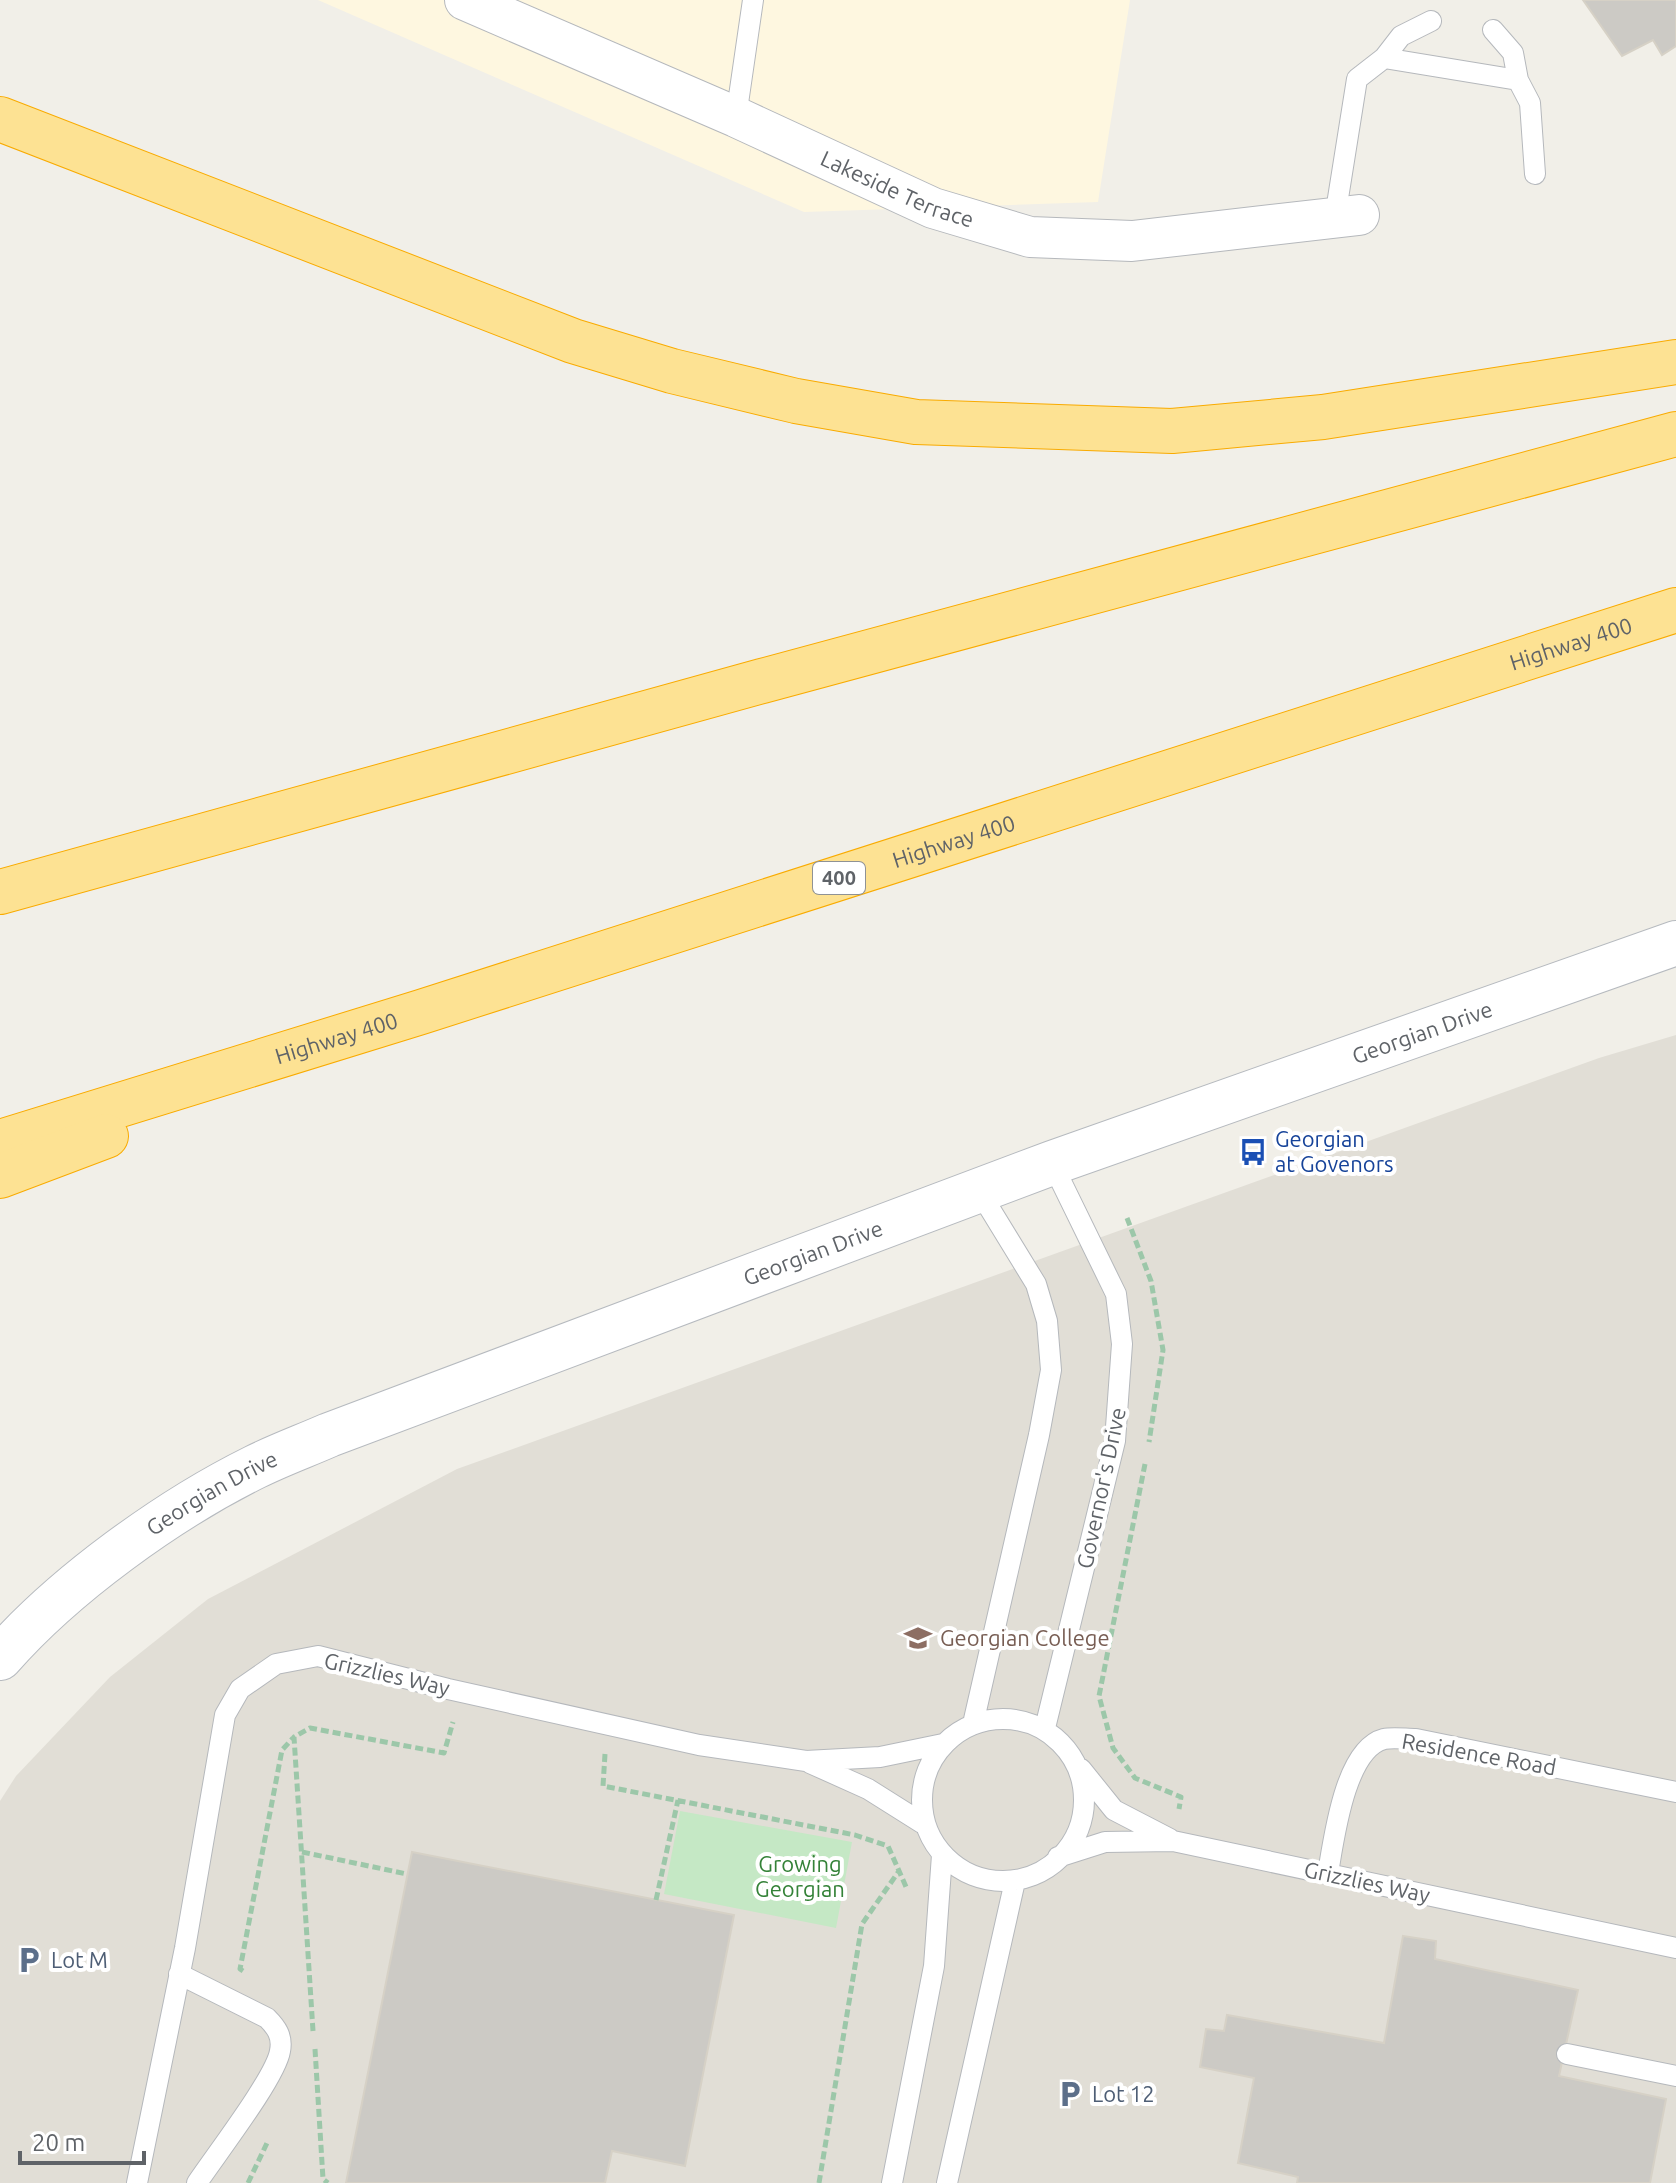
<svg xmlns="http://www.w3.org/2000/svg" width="1676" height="2183" font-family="Ubuntu,sans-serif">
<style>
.commercial{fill:#fef7e0}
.education{fill:#e1ded6}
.green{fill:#c5e8c5}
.building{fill:#cccac5;stroke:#d6d1c6;stroke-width:2}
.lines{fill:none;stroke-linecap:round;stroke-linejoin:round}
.lane-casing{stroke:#b5b8bc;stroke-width:22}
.street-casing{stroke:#b5b8bc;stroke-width:42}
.secondary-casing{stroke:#b6babf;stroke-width:46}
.highway-casing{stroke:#f9ab00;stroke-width:46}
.path{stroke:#9cc7a9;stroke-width:5;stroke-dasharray:8 4;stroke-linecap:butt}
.lane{stroke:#fff;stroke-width:20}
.street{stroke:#fff;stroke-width:40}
.secondary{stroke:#fff;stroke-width:44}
.highway{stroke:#fde293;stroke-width:44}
.labels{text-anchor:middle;stroke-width:8;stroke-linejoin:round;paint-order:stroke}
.shield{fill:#fff;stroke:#8f9295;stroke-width:2}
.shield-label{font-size:20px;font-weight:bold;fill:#5f6368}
.street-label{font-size:22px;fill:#5f6368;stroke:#fff}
.transit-label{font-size:22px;fill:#164399;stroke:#fff;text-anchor:start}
.education-label{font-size:22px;fill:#785e54;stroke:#fff;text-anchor:start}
.park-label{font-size:22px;fill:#348238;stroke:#fff}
.service-label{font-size:22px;fill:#4e5e75;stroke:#fff;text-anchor:start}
</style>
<rect width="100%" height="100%" fill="#f1efe8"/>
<!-- commercial -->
<path class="commercial" d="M318,0H1130L1098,202L804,212Z"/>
<!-- education -->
<path class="education" d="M1676,1035V2183H0V1801L16,1776L110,1677L208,1599L457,1469L1599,1058Z"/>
<!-- green -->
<path class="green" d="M680,1811L852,1842L836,1928L664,1894Z"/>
<!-- building -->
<path class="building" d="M1583,0H1676V46L1662,55L1653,40L1622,56Z
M412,1852L734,1915L685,2166L612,2151L605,2183H346Z
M1403,1936L1436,1941L1435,1959L1578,1990L1559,2076L1666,2099L1650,2183H1297L1298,2177L1238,2163L1254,2078L1200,2067L1206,2029L1224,2031L1227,2015L1384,2043Z"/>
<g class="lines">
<!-- lane casing -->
<g class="lane-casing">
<path id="lane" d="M1493,30L1513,53L1518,80
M1384,58L1401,36L1431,21
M736,117L753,0
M1335,217L1357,79L1384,58L1518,80L1530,103L1535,174
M922 1800a81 81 0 1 1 162 0a81 81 0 1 1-162 0Z
M973,1724L1039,1435L1051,1370L1047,1321L1036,1284L979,1191
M1045,1728L1115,1441L1122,1344L1116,1294L1052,1163
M810,1763L868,1789L922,1823
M1081,1769L1114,1810L1170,1839
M1058,1857L1105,1842L1173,1841L1676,1948
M1328,1873C1334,1838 1345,1749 1384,1739C1393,1737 1406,1739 1416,1739L1676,1792
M179,1974L267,2018C276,2027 283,2036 280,2051C276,2077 215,2156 197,2183
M1567,2054L1676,2076
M137,2183L185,1948L225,1715L240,1689L276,1664L318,1656L448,1689L699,1745L806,1761L880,1757L943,1744
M892,2183L934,1966L942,1855
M947,2183L1015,1881"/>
</g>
<!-- street casing -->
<g class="street-casing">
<g id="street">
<path id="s1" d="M465,0L736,117L933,208L1030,237L1132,241L1359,215"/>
</g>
</g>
<!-- secondary casing -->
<g class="secondary-casing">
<g id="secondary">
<path id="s2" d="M0,1658C64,1585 168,1510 255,1467C279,1455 304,1446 329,1435L1052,1163L1676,943"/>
</g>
</g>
<!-- highway casing -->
<g class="highway-casing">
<g id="highway">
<path d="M0,119L573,341L672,371L796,401L916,422L1172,431L1323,417L1676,362"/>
<path d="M0,892L762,681L1676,434"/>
<path id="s3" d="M0,1142L421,1012L1676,610"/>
<path d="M0,1176L106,1136"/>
</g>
</g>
<!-- path -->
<path class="path" d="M1127,1218L1151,1281L1163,1350L1149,1442
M1145,1464L1099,1696L1113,1748L1135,1778L1181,1797L1179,1809
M605,1754L603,1786L855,1835L888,1846L907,1889
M302,1852L407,1874
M656,1900L678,1800
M243,1971L240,1969L282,1750L293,1738
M313,2031L294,1737L310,1728L444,1753L453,1722
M315,2049L323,2179L328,2183
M248,2183L267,2143
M819,2183L862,1924L899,1871"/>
<!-- lane -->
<use href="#lane" class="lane"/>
<!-- street -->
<use href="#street" class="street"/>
<!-- secondary -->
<use href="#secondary" class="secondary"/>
<!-- highway -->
<use href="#highway" class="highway"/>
</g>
<!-- icons -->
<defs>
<g id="bus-bare" transform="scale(2.16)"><path d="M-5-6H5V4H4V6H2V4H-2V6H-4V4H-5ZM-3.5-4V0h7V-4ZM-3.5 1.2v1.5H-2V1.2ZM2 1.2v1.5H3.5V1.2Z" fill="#1a4fb4" stroke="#fff" stroke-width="2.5" paint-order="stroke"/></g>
<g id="university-bare" transform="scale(2.16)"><path d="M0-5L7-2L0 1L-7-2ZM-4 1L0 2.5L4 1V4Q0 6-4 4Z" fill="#8d6e63" stroke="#fff" stroke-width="2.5" paint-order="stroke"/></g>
<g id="parking-bare" transform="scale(2.16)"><path d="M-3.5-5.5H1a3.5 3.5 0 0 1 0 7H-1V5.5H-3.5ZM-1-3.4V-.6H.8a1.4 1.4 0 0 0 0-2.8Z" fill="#5c6f8a" stroke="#fff" stroke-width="2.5" paint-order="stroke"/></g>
</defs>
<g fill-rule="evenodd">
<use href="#bus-bare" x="1253" y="1152"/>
<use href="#university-bare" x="918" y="1638"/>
<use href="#parking-bare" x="29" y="1960"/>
<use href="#parking-bare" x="1070" y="2094"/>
</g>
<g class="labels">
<!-- shield labels -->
<rect class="shield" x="813" y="862" width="52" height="32" rx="6"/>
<g class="shield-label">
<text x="839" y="885">400</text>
</g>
<!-- street labels -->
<g class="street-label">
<text dy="8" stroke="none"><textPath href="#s1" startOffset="472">Lakeside Terrace</textPath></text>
<text dy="8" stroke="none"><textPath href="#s3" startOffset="1648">Highway 400</textPath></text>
<text dy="8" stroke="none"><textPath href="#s3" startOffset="1000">Highway 400</textPath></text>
<text dy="8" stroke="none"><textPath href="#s2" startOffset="1566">Georgian Drive</textPath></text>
<text dy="8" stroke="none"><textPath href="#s3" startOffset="352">Highway 400</textPath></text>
<text dy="8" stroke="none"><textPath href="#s2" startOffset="918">Georgian Drive</textPath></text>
<text transform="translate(1101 1488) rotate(-78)" y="8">Governor's Drive</text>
<text dy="8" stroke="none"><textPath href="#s2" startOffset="270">Georgian Drive</textPath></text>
<text transform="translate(387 1674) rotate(13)" y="8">Grizzlies Way</text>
<text transform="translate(1479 1754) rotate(10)" y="8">Residence Road</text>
<text transform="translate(1367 1882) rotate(12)" y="8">Grizzlies Way</text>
</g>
<!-- transit labels -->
<g class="transit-label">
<text x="1275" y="1147">Georgian<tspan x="1275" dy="25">at Govenors</tspan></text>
</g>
<!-- education labels -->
<g class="education-label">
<text x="940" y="1646">Georgian College</text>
</g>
<!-- park labels -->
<g class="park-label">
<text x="800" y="1872">Growing<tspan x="800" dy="25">Georgian</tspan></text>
</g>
<!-- service labels -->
<g class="service-label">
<text x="51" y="1968">Lot M</text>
<text x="1092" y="2102">Lot 12</text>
</g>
</g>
<!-- scale -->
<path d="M20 2151v12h124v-12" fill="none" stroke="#5f6368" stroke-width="4"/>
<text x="32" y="2151" font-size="24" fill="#5f6368" stroke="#ffffff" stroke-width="6" paint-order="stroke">20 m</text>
</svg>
